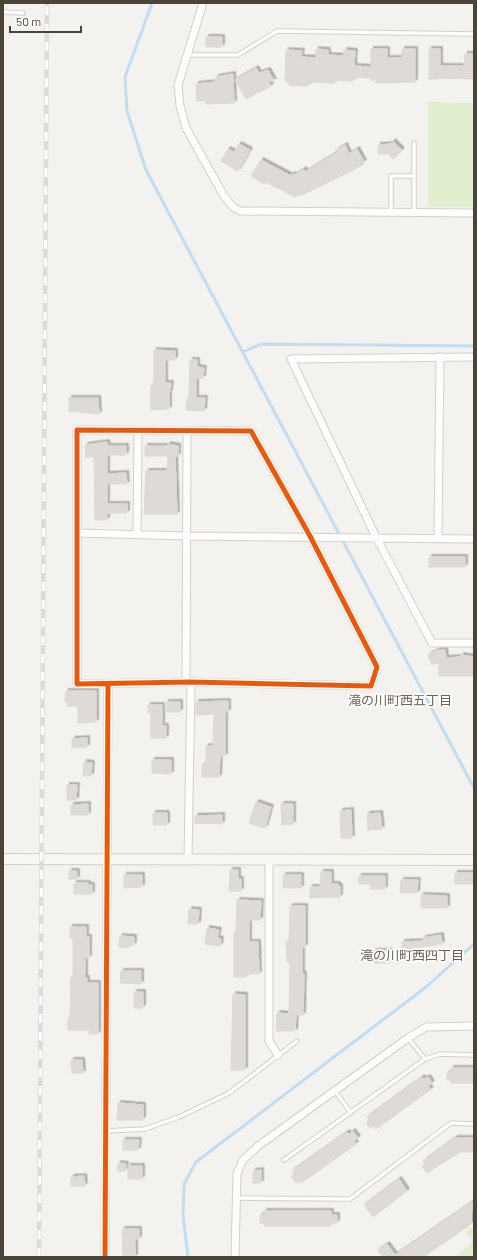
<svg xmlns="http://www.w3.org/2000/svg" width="477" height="1260" font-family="Barlow,'Noto Sans JP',sans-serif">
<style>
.green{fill:#e1eecf}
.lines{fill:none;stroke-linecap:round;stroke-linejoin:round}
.stream{stroke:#c0ddf1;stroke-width:3}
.building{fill:#dedbd6;stroke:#dcd9d4;filter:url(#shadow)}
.lane-casing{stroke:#d2d0cb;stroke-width:5.5}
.street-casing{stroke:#d2d0cb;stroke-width:9}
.secondary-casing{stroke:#d3cfc5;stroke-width:12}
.lane{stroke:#fdfdfc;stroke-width:3.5}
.street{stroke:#fdfdfc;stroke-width:7}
.secondary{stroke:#f7f6f1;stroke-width:10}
.rail-casing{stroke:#dbdbda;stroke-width:4.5}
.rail{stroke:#fff;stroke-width:3;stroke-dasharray:9;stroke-linecap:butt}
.cycleway-casing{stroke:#fff;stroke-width:8}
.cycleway{stroke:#e8590c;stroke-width:5}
.labels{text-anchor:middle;stroke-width:3.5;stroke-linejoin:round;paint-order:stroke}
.neighbourhood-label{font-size:13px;fill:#6e6250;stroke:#fff}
</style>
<defs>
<filter id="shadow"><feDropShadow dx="2.5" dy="-2.5" stdDeviation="0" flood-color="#0004"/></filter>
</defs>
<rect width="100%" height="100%" fill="#f4f2ee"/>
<!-- green -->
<path class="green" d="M428,102L474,103V207H428Z
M474,1225V1257H454L473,1242L466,1232Z"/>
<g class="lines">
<!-- stream -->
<path class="stream" d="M152,3L125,77L127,111L146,170L474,788
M243,352L261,344L474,346
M188,1257L183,1215L184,1184L196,1162L426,987L474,944"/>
</g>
<!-- building -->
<path class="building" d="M206,37H222V47H206Z
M316,49L328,50V55L344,56V50L355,51L354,66L371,67V49H387V58H402V49H415V82L376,83V80H371V78L353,77V81L334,80V83L309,82L308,86L289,85V82L285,81L286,50L302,51L301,57L316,58Z
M429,49H440V65L443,66H464L465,54H474V79L438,78V79H429Z
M256,68L259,73L268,70L274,81H268L271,86L246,99L235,80Z
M233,74L234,103L205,104V101H197L196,84L215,82L216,77Z
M393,141L402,150L393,159L389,154H378V145L391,144Z
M239,144L250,150L238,171L221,161L228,149L234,152Z
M345,145L349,154L357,149L364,162L360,164L361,166L302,195L301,194L295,197L266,182L264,184L251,176L261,160L291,176L292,174L294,175L304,169L305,172L336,153L335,151Z
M154,350L175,351V360H165V383H171L170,392H169V409L151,410V385H154Z
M190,360H197V367L204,368L203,378H196V398H205L204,411L186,410L187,398H189Z
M69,398H98L99,414L69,411Z
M107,442L108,446H126V455H107V474L126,473L127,484H107V504H127V513H107V520H95L94,457H86L85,445Z
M168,444L178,446V456H175L177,514H144L146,471H167L168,456H145V446H168Z
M429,557H465V567H429Z
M438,650H445L446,658L461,657V655L474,657V676H439V662L432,665L428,655Z
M66,691H96V722L78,723V706H67V702L65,701Z
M228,701V712H225V756H220L219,777H202V765H206V746H213L214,714L196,715V702Z
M166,702H180V712H166Z
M148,705H162V726H166V738H151V713H148Z
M87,738V747L72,748V739Z
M152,760H171V774L152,773Z
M84,762L92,763L91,776H83Z
M67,785H77L76,800H67Z
M256,802L271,807L265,828L249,823Z
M88,804V815H71V805Z
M281,804H293V824L282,825Z
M351,810L352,838H341L340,811Z
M153,813H167V825H153Z
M380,813L382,829L368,830L367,814Z
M222,815V824L195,823V816Z
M230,870H238V879H241V891H229Z
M69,871H77V879H69Z
M321,872H331V884H338V886H340V897L310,898V887H320Z
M455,873H474V884H455Z
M124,875H142V887L124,888Z
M283,875H301V888H283Z
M359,876H385V889H370V884H359Z
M401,880H418L417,893H400Z
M74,883H88V885H92V894H74Z
M421,895L447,896V908H421Z
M237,900L261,901L260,920H249V942H258L259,974H246V977H234V933H236Z
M290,906H305V947H302V973L304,974L303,1015H296L295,1031H276L277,1013L289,1014L290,962H287L286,942H289Z
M189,909L199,910L198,924H188Z
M70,927H86V937H89V958H85V978H87V983H98V1034H89V1030H68V1018H70L71,977H73V938H70Z
M207,928L219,930L217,938L221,939L220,946L205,944Z
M441,935L442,944L402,950V942L423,941V938Z
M120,936L134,937V945H129L128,948L119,947Z
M374,951H390V963H374Z
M121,971H141V984L120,983Z
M134,992H143V1008H134Z
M233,994L245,995V1070H231Z
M71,1060H82L83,1073H72Z
M451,1068H474V1083H451V1080H447V1073H451Z
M422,1077L424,1079L428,1077L432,1083L428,1086L431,1089L376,1129L374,1126L370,1128L366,1122L369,1120L367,1117Z
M118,1103L143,1105V1120H117Z
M353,1131L358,1138L354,1141L356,1144L301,1183L299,1181L296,1183L291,1177L295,1175L292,1171L347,1132L349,1134Z
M455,1138H474V1152H460L427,1173L422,1166L425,1164L423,1161Z
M123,1140H139L138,1150H123Z
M118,1163L126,1164L125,1171H117Z
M128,1166H142V1179H128Z
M261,1170V1183H253V1171Z
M84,1176L85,1186H71V1177Z
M399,1179L407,1191L373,1217L364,1205Z
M472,1202L471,1224L423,1257H382L378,1250L387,1244L395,1255Z
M264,1211H331V1215H337V1223H331V1226H264V1223H260V1215H264Z
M122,1229H139V1239H135V1257H123Z"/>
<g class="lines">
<!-- lane casing -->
<g class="lane-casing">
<path id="lane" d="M3,12L23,13
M187,55H238L277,31L474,34
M414,143V212
M391,212V176H414
M408,1038L425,1059
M335,1091L351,1113
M106,1131L145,1129L179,1117L229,1093L297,1041
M284,1160L425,1059L440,1054L474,1055
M236,1198L350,1199L451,1123L474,1124"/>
</g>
<!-- street casing -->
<g class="street-casing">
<path id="street" d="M203,3L178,85L180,106L186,128L224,196L233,207L240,211L474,213
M474,357L291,359L376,537L432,643H474
M77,430L251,431L310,536L377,667L371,686L191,682L77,684Z
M78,533L187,536L474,539
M137,535L138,431
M438,539L440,357
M186,682L187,431
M188,859L191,682
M269,860V1041L278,1055
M105,1257L108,685
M235,1257L237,1174L243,1160L258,1146L408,1038L426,1027L474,1026"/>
</g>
<!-- secondary casing -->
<g class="secondary-casing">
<path id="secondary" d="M3,859L474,860"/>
</g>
<!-- lane -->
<use href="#lane" class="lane"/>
<!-- street -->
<use href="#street" class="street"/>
<!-- secondary -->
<use href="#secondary" class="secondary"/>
<!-- rail casing -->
<g class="rail-casing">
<path id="rail" d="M39,1257L47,3"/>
</g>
<!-- rail -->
<use href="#rail" class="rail"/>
<!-- cycleway casing -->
<g class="cycleway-casing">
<path id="cycleway" d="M77,430L251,431L310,536L377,667L371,686L191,682L77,684Z
M105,1257L108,685"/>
</g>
<!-- cycleway -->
<use href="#cycleway" class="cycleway"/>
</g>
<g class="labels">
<!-- neighbourhood labels -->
<g class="neighbourhood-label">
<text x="400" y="705">滝の川町西五丁目</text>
<text x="412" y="960">滝の川町西四丁目</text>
</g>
</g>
<!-- border -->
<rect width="477" height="1260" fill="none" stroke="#4b4439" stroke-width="8"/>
<!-- scale -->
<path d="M10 26v6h71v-6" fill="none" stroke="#4b4439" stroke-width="2"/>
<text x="16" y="26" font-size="12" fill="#4b4439" stroke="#ffffff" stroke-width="3" paint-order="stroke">50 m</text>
</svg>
